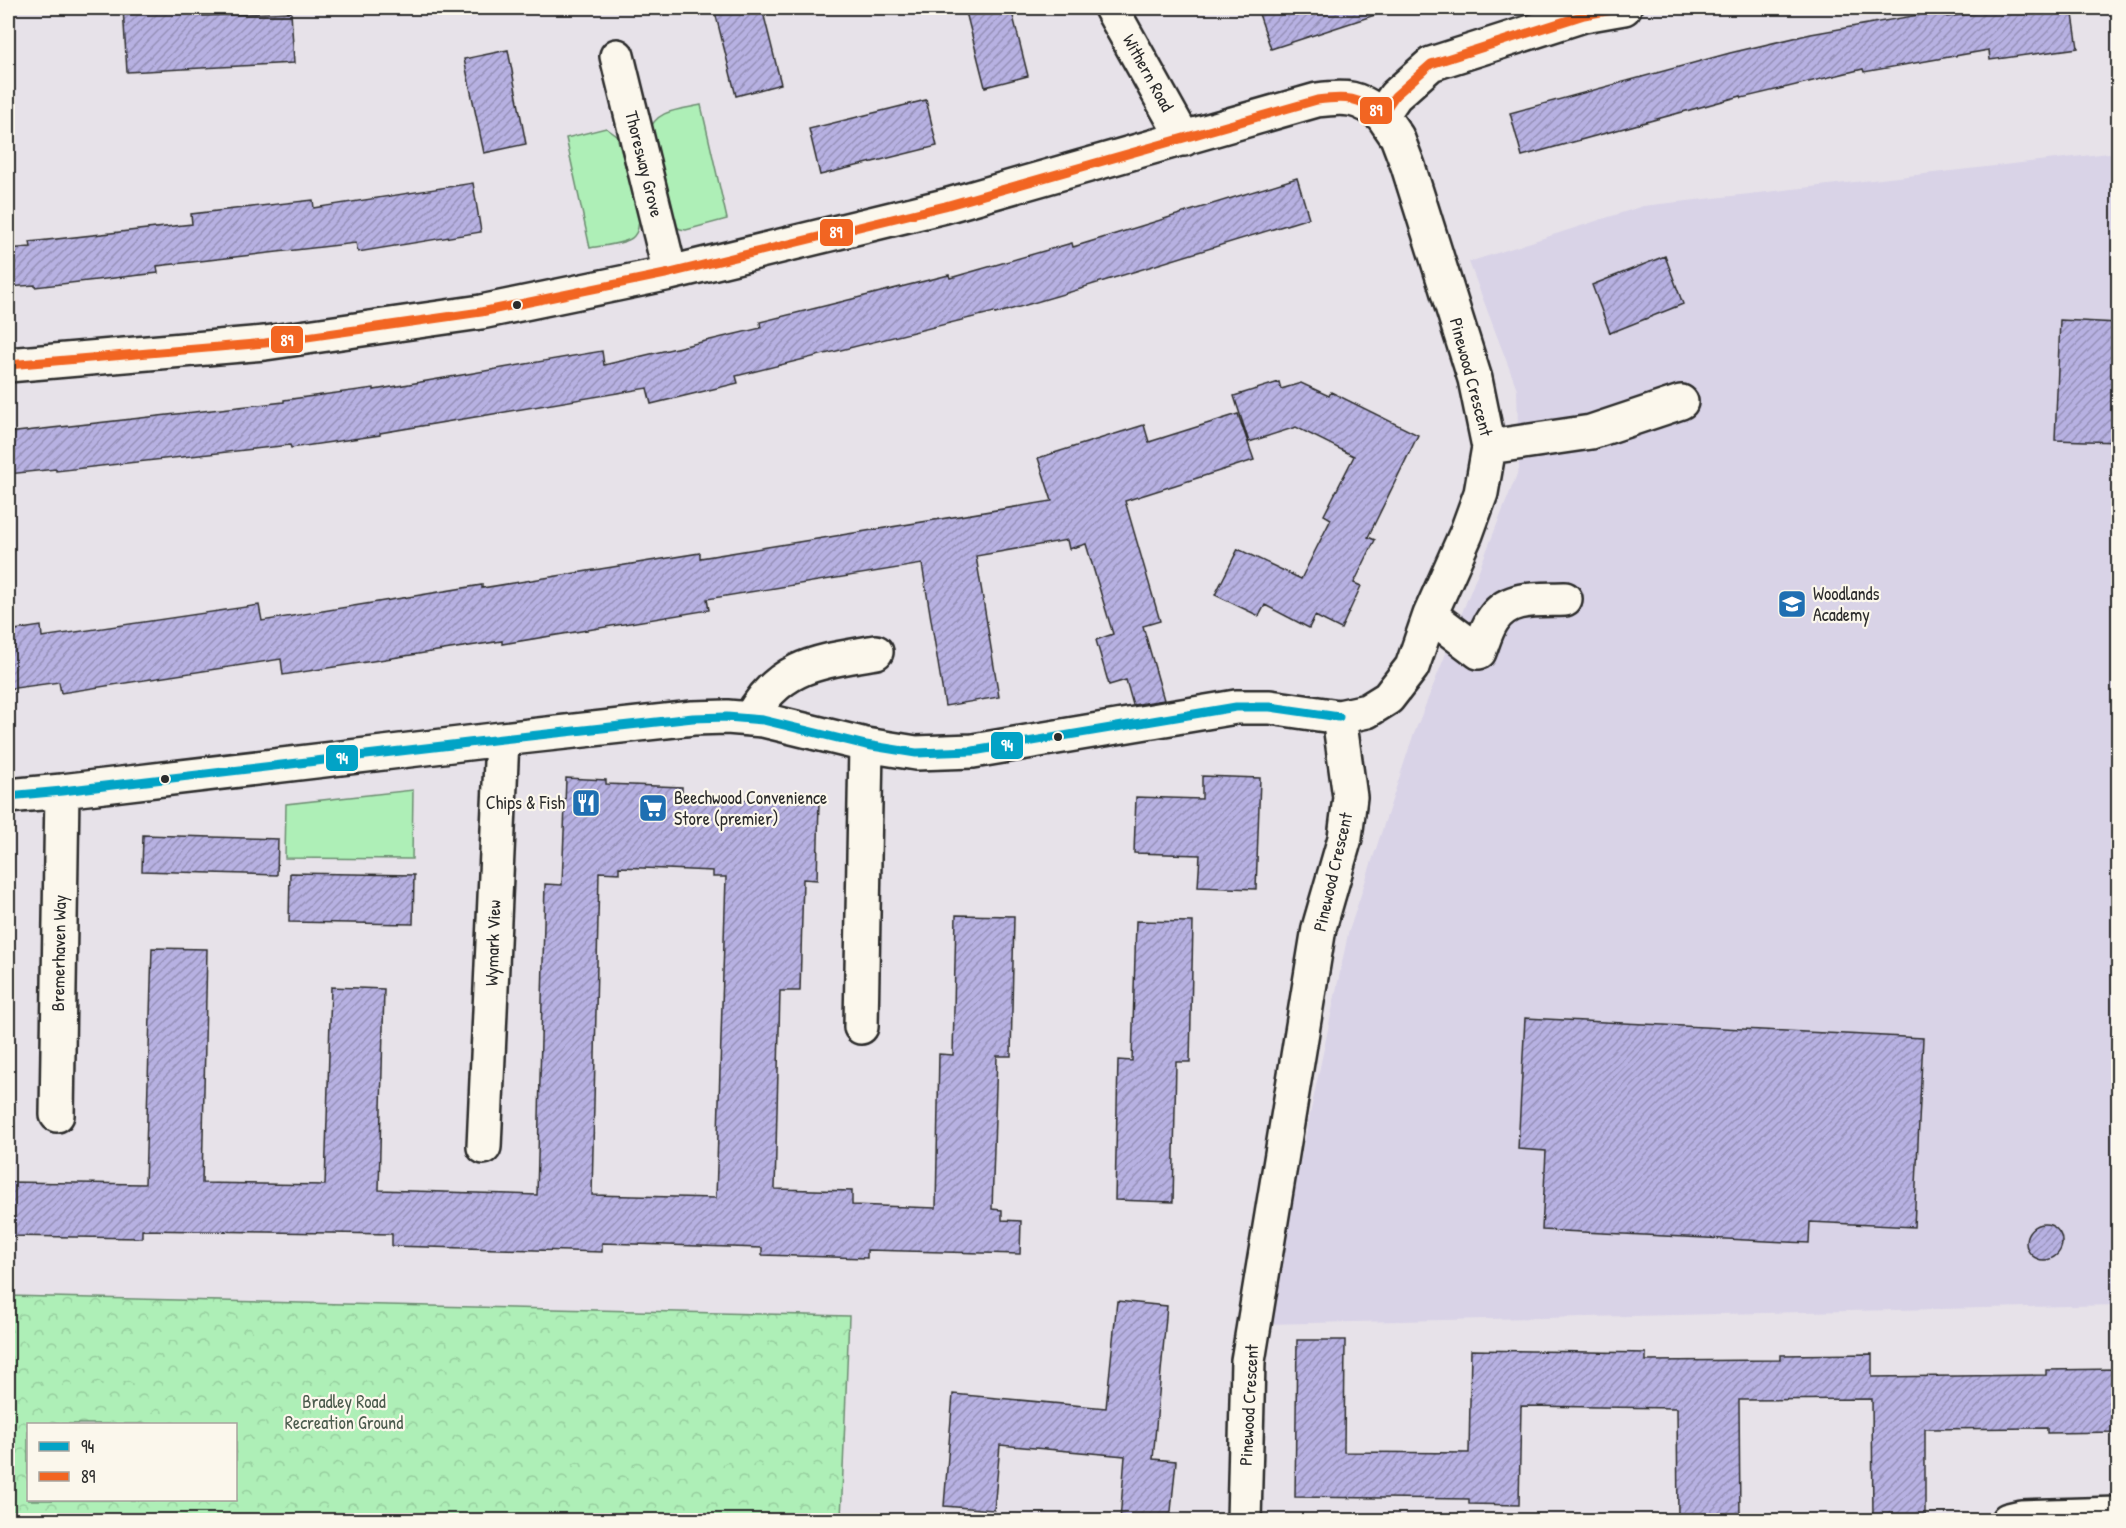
<svg xmlns="http://www.w3.org/2000/svg" width="2126" height="1528" font-family="'Patrick Hand',sans-serif">
<style>
.built{fill:#d9d3e7}
.grass{fill:#aeefb7;stroke:#6c8d71;stroke-width:1.5}
.forest{fill:url(#forest-crowns);stroke:#6c8d71;stroke-width:1.5;fill-rule:evenodd}
.building{fill:url(#building-hatch);stroke:#2b2b2b;stroke-width:1.5;fill-rule:evenodd}
.lines{fill:none;stroke-linecap:round;stroke-linejoin:round}
.minor-casing{stroke:#2b2b2b;stroke-width:38}
.minor{stroke:#fbf7ec;stroke-width:33}
.bus-1-casing{stroke:#fbf7ec;stroke-width:14}
.bus-2-casing{stroke:#fbf7ec;stroke-width:14}
.bus-1{stroke:#02a3c6;stroke-width:9}
.bus-2{stroke:#f26522;stroke-width:9}
.bus-dot{fill:#2b2b2b;stroke:#fbf7ec;stroke-width:2}
.labels{text-anchor:middle;stroke-width:4.5;stroke-linejoin:round;paint-order:stroke}
.street-label{font-size:18px;fill:#2b2b2b;stroke:#fbf7ec}
.poi-label{font-size:18px;fill:#2b2b2b;stroke:#fbf7ec;text-anchor:start}
.park-label{font-size:18px;fill:#4c5c4e;stroke:#fbf7ec}
.line-badge{stroke:#fbf7ec;stroke-width:2}
.badge-label{font-size:16px;text-anchor:middle;font-weight:bold;fill:#fff}
</style>
<defs>
<pattern id="forest-crowns" width="20" height="18" patternUnits="userSpaceOnUse" patternTransform="scale(1.5)"><rect width="20" height="18" fill="#aeefb7"/><path d="M2 6a3 3 0 1 1 6 0M12 15a3 3 0 1 1 6 0" fill="none" stroke="#96cd9e"/></pattern>
<pattern id="building-hatch" width="6" height="6" patternUnits="userSpaceOnUse" patternTransform="scale(1.5)"><rect width="6" height="6" fill="#b7b1e2"/><path d="M-1 1l2-2M0 6l6-6M5 7l2-2" fill="none" stroke="#9590b7"/></pattern>
</defs>
<rect width="100%" height="100%" fill="#e7e2e9"/>
<filter id="ink" filterUnits="userSpaceOnUse"><feTurbulence type="fractalNoise" baseFrequency=".0167" numOctaves="2"/><feDisplacementMap in="SourceGraphic" scale="12" xChannelSelector="R" yChannelSelector="G"/><feConvolveMatrix kernelMatrix="1 2 1 2 8 2 1 2 1" color-interpolation-filters="sRGB"/></filter>
<g filter="url(#ink)">
<!-- built -->
<path class="built" d="M2118,152V1305L1266,1324L1348,934L1412,739L1519,469L1517,389L1469,262L1643,206Z"/>
<!-- grass -->
<path class="grass" d="M701,105L727,219L686,230L680,229L672,223L649,132C656,109 680,110 701,105Z
M606,128L617,136L639,216C639,222 639,231 634,236C628,244 600,246 590,248L566,138Z
M413,790L412,859L285,858L286,804Z"/>
<!-- forest -->
<path class="forest" d="M8,1296L849,1316L841,1520H8ZM28,1424H236V1500H28Z"/>
<!-- building -->
<path class="building" d="M123,8H202L203,16L291,12L294,63L127,72Z
M714,8H762L781,84L736,96Z
M965,8H1011L1028,76L985,87Z
M1257,8H1377L1378,14L1271,49Z
M2012,8H2072L2078,48L1990,60L1989,50L1864,72L1863,69L1742,98L1741,96L1522,156L1510,113L1730,53L1811,34L1946,10L1947,17Z
M508,50L526,144L484,153L464,59Z
M926,100L937,146L820,175L809,129Z
M1297,178L1309,218L1084,287V288L995,314L994,312L736,376L738,383L651,404L647,388L380,433V435L291,448L290,445L56,471V469L8,474V433L284,402V400L374,388V390L602,351L604,365L761,328L760,322L949,275L950,278L1072,243L1073,247Z
M473,183L481,232L358,252L356,243L157,266L158,273L35,287V285L8,287V249L31,247L30,242L192,224L191,214L313,200L314,208Z
M1665,256L1683,304L1610,333L1592,285Z
M2060,320L2118,323V442L2055,440Z
M1279,382L1281,389L1301,383L1329,396L1331,392L1418,435L1368,537L1375,540L1354,583L1361,586L1341,629L1315,616L1309,628L1265,605L1259,616L1215,595L1238,549L1301,579L1331,519L1324,515L1354,456L1296,427L1249,442L1234,396Z
M1238,414L1254,460L1125,501L1160,621L1143,626L1164,700L1133,705L1126,680L1109,685L1096,640L1113,634L1086,544L1069,549L1067,540L976,556L999,697L945,706L922,564L707,599L709,610L502,644V641L283,675L281,659L61,693L59,682L8,689V631L41,626L42,637L259,605L262,621L482,585V588L700,553V558L1052,501L1038,458L1144,425L1149,442Z
M1202,776L1260,778L1256,889L1198,887L1200,855L1134,853L1136,797L1202,799Z
M566,778L606,780V784L682,787V798L819,802L817,880L803,879L800,991H780L775,1189L852,1191V1205L936,1208L939,1054L953,1055L956,915L1014,916L1011,1056H997L992,1209L1002,1210V1220L1021,1221L1020,1254L867,1250V1258L762,1255V1248L602,1243V1252L392,1246V1234L268,1232L142,1230V1238L8,1236V1182L145,1184L152,948L207,949L202,1183L325,1185L331,987L384,989L379,1190L537,1195L545,884L562,885ZM619,867L713,871V877H726L716,1198L592,1195L599,872L619,873Z
M143,835L278,839L277,875L142,871Z
M290,873L414,875L413,924L289,922Z
M1136,921L1193,922L1190,1062H1176L1173,1202L1115,1200L1118,1060L1132,1061Z
M1525,1018L1923,1038L1914,1227L1810,1222L1809,1243L1542,1230L1546,1151L1518,1149Z
M2026 1242a18 18 0 1 1 36 0a18 18 0 1 1-36 0Z
M1117,1301L1167,1306L1153,1459L1176,1461L1170,1521H1120L1125,1456L1000,1445L994,1510L944,1506L953,1394L1106,1408Z
M1297,1340H1345L1344,1452L1469,1453L1471,1350L1646,1353V1361L1780,1360V1355L1872,1354V1377L2046,1375V1370L2118,1369V1432L2047,1433V1428L1925,1429V1521H1873L1872,1399L1739,1400L1740,1521H1678L1677,1408L1521,1406L1519,1505L1469,1504V1499L1295,1497Z"/>
<g class="lines">
<!-- minor casing -->
<g class="minor-casing">
<path id="minor" d="M1111,8L1184,139
M617,56L670,273
M8,365L265,343L481,312L670,273L945,206L1317,100C1347,96 1358,97 1382,115L1395,96L1431,64L1584,15L1624,8
M1489,447L1591,432L1681,402
M1430,615L1479,652C1483,642 1486,630 1492,621C1507,595 1539,600 1565,599
M750,719C779,664 820,662 876,652
M8,796L62,791L502,739L693,718L727,717L763,720L866,745L916,753L973,751L1236,707H1270L1339,717
M861,1027L866,745
M57,1115L62,791
M484,1147L502,739
M1244,1520L1248,1361L1319,928L1345,838L1350,797L1339,717L1367,711L1388,698L1412,667L1430,615L1466,534L1481,493L1489,447L1475,379L1408,166L1397,137L1382,115
M2008,1520L2021,1517L2118,1514"/>
</g>
<!-- minor -->
<use href="#minor" class="minor"/>
<!-- bus-1 casing -->
<g class="bus-1-casing">
<path id="bus-1" d="M8,796L62,791L502,739L693,718L727,717L763,720L866,745L916,753L973,751L1236,707H1270L1339,717"/>
</g>
<!-- bus-2 casing -->
<g class="bus-2-casing">
<path id="bus-2" d="M8,365L265,343L481,312L670,273L945,206L1317,100C1347,96 1358,97 1382,115L1395,96L1431,64L1584,15L1624,8"/>
</g>
<!-- bus-1 -->
<use href="#bus-1" class="bus-1"/>
<!-- bus-2 -->
<use href="#bus-2" class="bus-2"/>
</g>
</g>
<!-- icons -->
<defs>
<g id="school-square" transform="scale(1.5)"><rect x="-9" y="-9" width="18" height="18" rx="4" fill="#1f6fb2" stroke="#fbf7ec"/><path d="M0-5L7-2L0 1L-7-2ZM-4 1L0 2.5L4 1V4Q0 6-4 4Z" fill="#fff"/></g>
<g id="restaurant-square" transform="scale(1.5)"><rect x="-9" y="-9" width="18" height="18" rx="4" fill="#1f6fb2" stroke="#fbf7ec"/><path d="M-5-6h1v4h1v-4h1v4h1v-4h1v5L-1.5 .5V6h-2V.5L-5-1ZM5-6V6H3V1.5H1.5Q1.5-4 5-6Z" fill="#fff"/></g>
<g id="supermarket-square" transform="scale(1.5)"><rect x="-9" y="-9" width="18" height="18" rx="4" fill="#1f6fb2" stroke="#fbf7ec"/><path d="M-6-5.5h2.5l.6 2H6L4.5 2H-2.5L-4.4-4H-6ZM-1.5 3.2a1.3 1.3 0 1 0 .1 0ZM3 3.2a1.3 1.3 0 1 0 .1 0Z" fill="#fff"/></g>
</defs>
<g fill-rule="evenodd">
<use href="#school-square" x="1792" y="604"/>
<use href="#restaurant-square" x="586" y="803"/>
<use href="#supermarket-square" x="653" y="808"/>
</g>
<!-- markers -->
<g class="bus-dot">
<circle cx="517" cy="305" r="5"/>
<circle cx="1058" cy="737" r="5"/>
<circle cx="165" cy="779" r="5"/>
</g>
<g class="labels">
<!-- street labels -->
<g class="street-label">
<text transform="translate(1148 73) rotate(61)" y="6">Withern Road</text>
<text transform="translate(644 164) rotate(76)" y="6">Thoresway Grove</text>
<text transform="translate(1471 377) rotate(75)" y="6">Pinewood Crescent</text>
<text transform="translate(1333 872) rotate(-77)" y="6">Pinewood Crescent</text>
<text transform="translate(493 943) rotate(-88)" y="6">Wymark View</text>
<text transform="translate(59 953) rotate(-89)" y="6">Bremerhaven Way</text>
<text transform="translate(1249 1405) rotate(-87)" y="6">Pinewood Crescent</text>
</g>
<!-- poi labels -->
<g class="poi-label">
<text x="1813" y="600">Woodlands<tspan x="1813" dy="21">Academy</tspan></text>
<text x="674" y="804">Beechwood Convenience<tspan x="674" dy="21">Store (premier)</tspan></text>
<text x="565" y="809" text-anchor="end">Chips &amp; Fish</text>
</g>
<!-- park labels -->
<g class="park-label">
<text x="344" y="1408">Bradley Road<tspan x="344" dy="21">Recreation Ground</tspan></text>
</g>
</g>
<g class="line-badge">
<rect x="1359" y="96" width="34" height="29" rx="6" fill="#f26522"/>
<rect x="819" y="218" width="35" height="29" rx="6" fill="#f26522"/>
<rect x="270" y="325" width="34" height="29" rx="6" fill="#f26522"/>
<rect x="990" y="731" width="34" height="29" rx="6" fill="#02a3c6"/>
<rect x="325" y="744" width="34" height="28" rx="6" fill="#02a3c6"/>
</g>
<g class="badge-label">
<text x="1376" y="116">89</text>
<text x="836" y="238">89</text>
<text x="287" y="346">89</text>
<text x="1007" y="751">94</text>
<text x="342" y="764">94</text>
</g>
<!-- margin -->
<rect width="2126" height="1528" fill="none" stroke="#fbf7ec" stroke-width="30"/>
<rect x="15" y="15" width="2096" height="1498" fill="none" stroke="#2b2b2b" stroke-width="2" filter="url(#ink)"/>
<!-- legend -->
<rect x="27" y="1423" width="210" height="78" fill="#fbf7ec" stroke="#a8a59f" stroke-width="1.5"/>
<rect x="39" y="1442" width="30" height="9" fill="#02a3c6" stroke="#a8a59f" stroke-width="1.5"/>
<text x="81" y="1453" font-size="18" fill="#2b2b2b">94</text>
<rect x="39" y="1472" width="30" height="9" fill="#f26522" stroke="#a8a59f" stroke-width="1.5"/>
<text x="81" y="1483" font-size="18" fill="#2b2b2b">89</text>
</svg>
